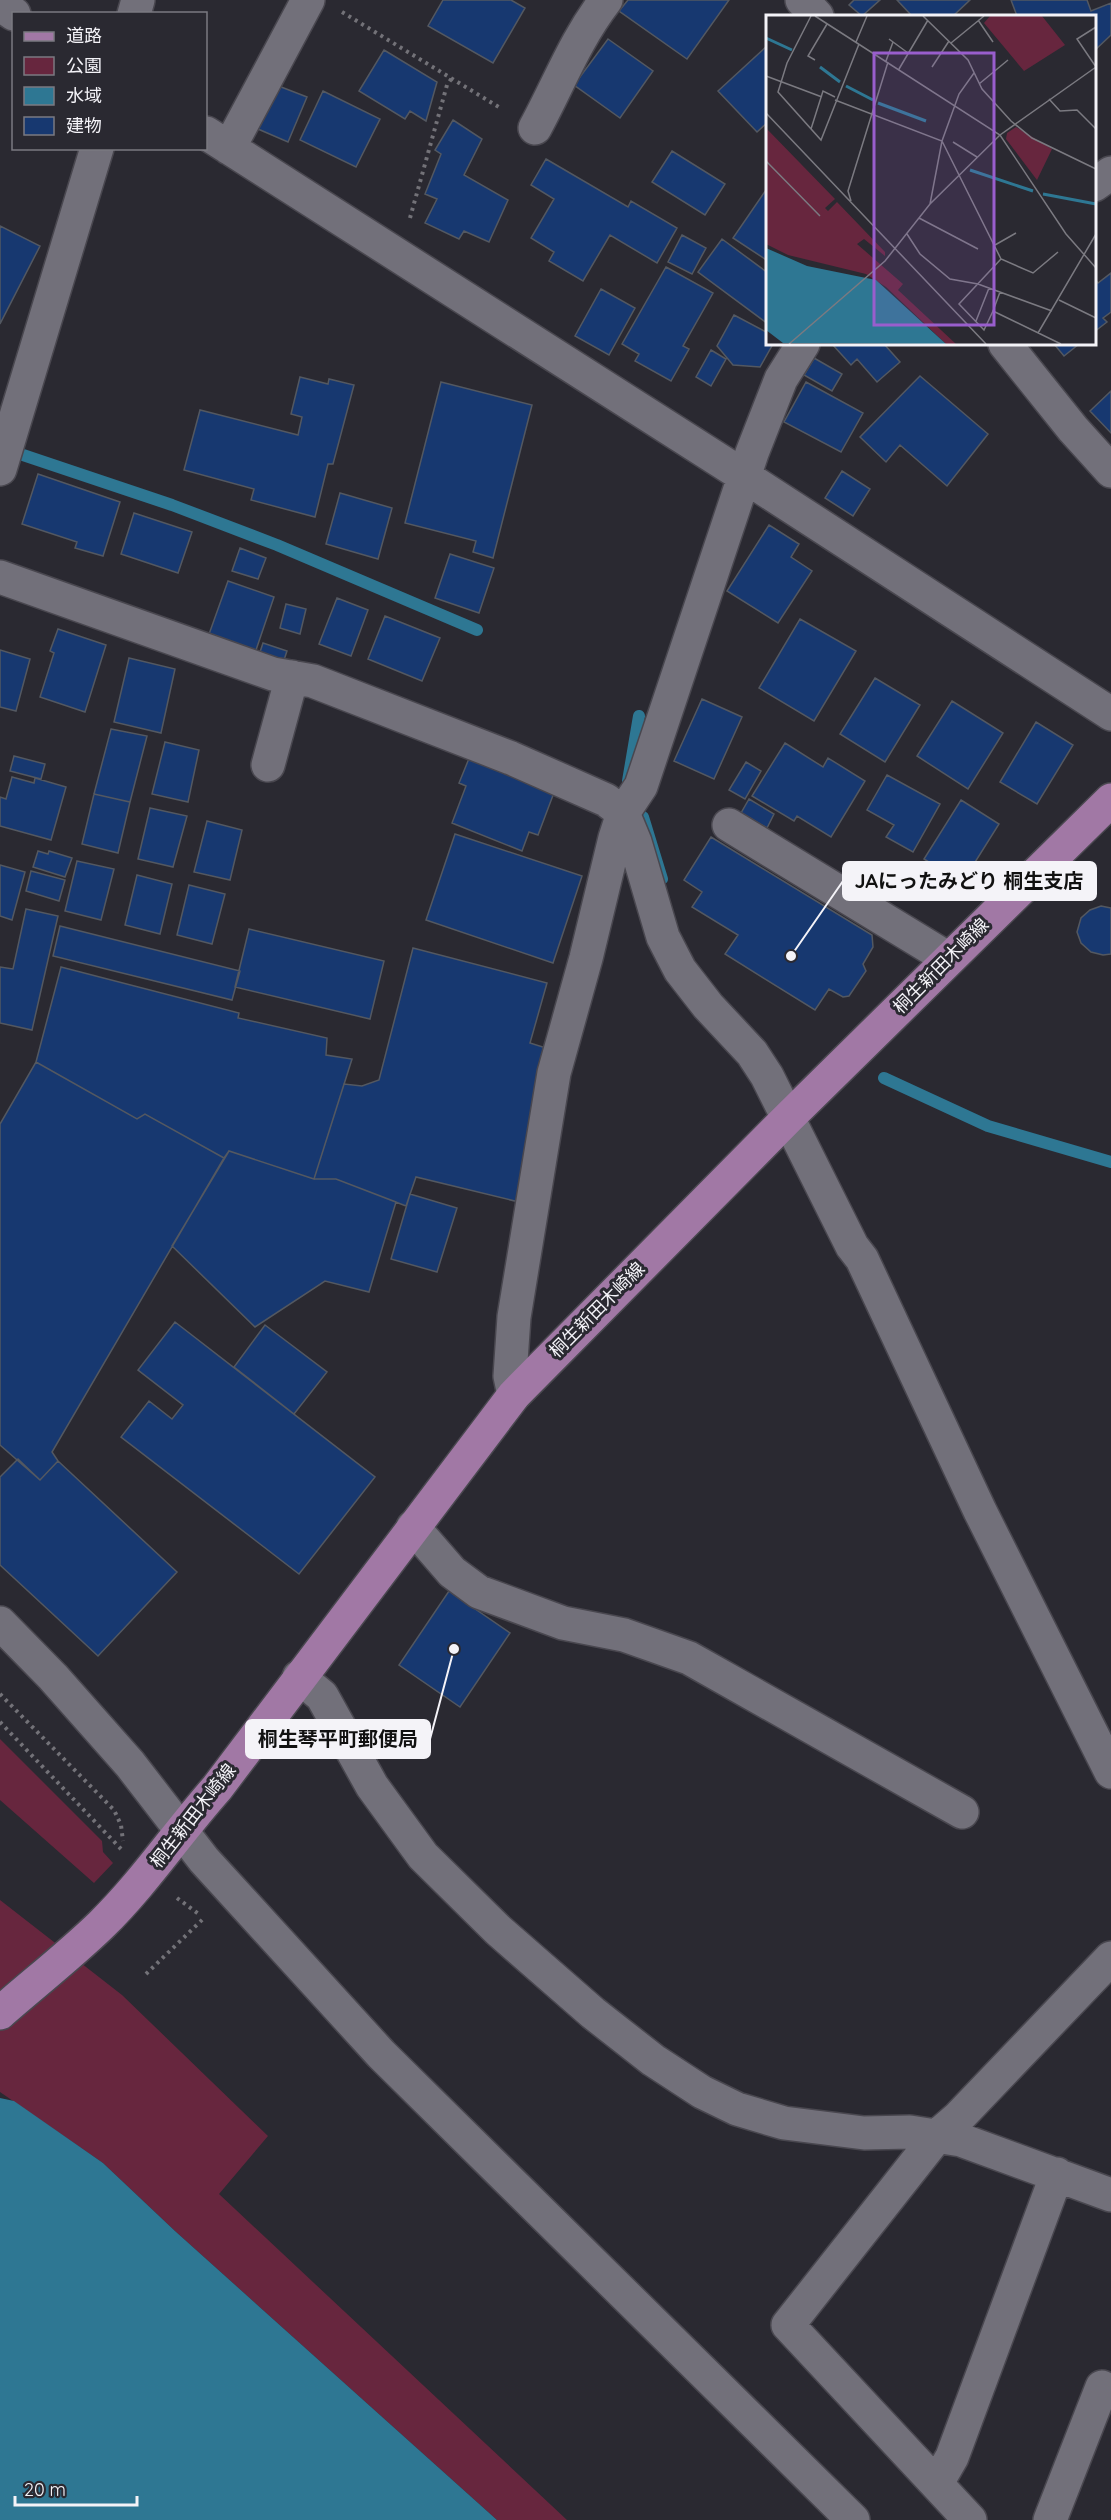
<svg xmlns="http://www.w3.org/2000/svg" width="1111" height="2520" font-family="Quicksand,'Noto Sans JP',sans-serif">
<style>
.green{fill:#67263e}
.water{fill:#2e7793}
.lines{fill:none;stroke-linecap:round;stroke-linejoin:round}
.stream{stroke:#2e7793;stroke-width:12}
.building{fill:#173870;stroke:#535861;stroke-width:1.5}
.minor-casing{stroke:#49474f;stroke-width:36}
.major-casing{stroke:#49474f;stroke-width:36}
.path{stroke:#737278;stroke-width:4;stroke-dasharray:3 4.5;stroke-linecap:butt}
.minor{stroke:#72707a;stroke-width:33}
.major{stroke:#a178a5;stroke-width:33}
.labels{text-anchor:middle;stroke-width:6;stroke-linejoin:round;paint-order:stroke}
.street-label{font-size:18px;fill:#f4f3f8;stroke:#2a2931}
.inset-river{fill:none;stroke:#2e7793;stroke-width:3}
.inset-road{fill:none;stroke:#7b7a81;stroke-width:1.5}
.view{fill:#995ecd;fill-opacity:0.15;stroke:#995ecd;stroke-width:3}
.inset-edge{fill:none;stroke:#f4f3f8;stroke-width:3}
.leader{fill:none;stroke:#f4f3f8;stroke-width:2}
.callout-dot{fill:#f4f3f8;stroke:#2a2931;stroke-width:2}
.callout{fill:#f4f3f8;stroke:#f4f3f8;stroke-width:2}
.callout-label{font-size:20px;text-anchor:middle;font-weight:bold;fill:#111}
</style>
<rect width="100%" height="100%" fill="#2a2931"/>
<!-- green -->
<path class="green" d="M0,1739L102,1841L103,1852L113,1863L94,1883L0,1800Z
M0,1900L122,1995L268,2136L219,2194L567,2520H497L175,2231L103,2163L0,2092Z"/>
<!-- water -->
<path class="water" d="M0,2098L14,2101L103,2163L175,2231L497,2520H0Z"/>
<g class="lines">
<!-- stream -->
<path class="stream" d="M23,455L172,505L277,545L477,630
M628,781L639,716
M643,817L662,879
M884,1078L988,1126L1111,1162"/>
</g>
<!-- building -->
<path class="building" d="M443,0H511L525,8L493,63L428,26Z
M628,0H729L687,59L619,11Z
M854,0H880L862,16L849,5Z
M897,0H970L953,16H912Z
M1011,0H1087L1091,11L1111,3V35L1094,51V16H1017Z
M608,39L653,71L620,118L574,85Z
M768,45V122L757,132L718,91Z
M384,50L437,82L426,121L410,111L405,119L359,91Z
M276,85L307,97L288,142L258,129Z
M323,91L380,119L356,167L300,140Z
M453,120L482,139L464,175L508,200L489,242L464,231L459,239L425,223L437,199L425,194L441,154L435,150Z
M672,151L725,184L705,215L652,182Z
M546,159L628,207L631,201L677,228L657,263L610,235L583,281L549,261L554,252L531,238L554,199L531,185Z
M768,187V261L733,238Z
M0,226L40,246L0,324Z
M682,235L706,248L692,274L668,262Z
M722,239L768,273V324L698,272Z
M666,267L713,293L683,346L689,349L671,381L635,361L639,354L622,344Z
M1111,273V312L1103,318L1107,322L1094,332V278L1098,283Z
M601,289L635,308L609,355L575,336Z
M734,315L768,333V344H773L760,367L733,365L717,346Z
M832,344H884L900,362L877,382L857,359L851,365Z
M1054,344H1079L1064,356Z
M711,350L726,359L711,386L696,377Z
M814,358L842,374L832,391L804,375Z
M920,376L988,434L947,486L900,445L886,462L860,437Z
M300,377L328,384L329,379L354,385L333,464H328L315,517L251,500L254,489L184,470L200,410L298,435L302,417L291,414Z
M441,382L532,405L493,558L473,552L476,541L405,523Z
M806,382L863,413L841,452L784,422Z
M1111,391V433L1090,411Z
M842,471L870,489L853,516L825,498Z
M38,474L120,502L103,556L75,548L77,542L22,524Z
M340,493L392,508L378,559L326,544Z
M134,513L192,532L178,573L121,554Z
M769,525L799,544L791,557L812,571L778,623L727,591Z
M240,548L266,558L258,579L232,571Z
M450,554L494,568L479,613L435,598Z
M228,581L274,597L255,653L208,637Z
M337,598L368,610L351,656L319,644Z
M286,604L306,609L300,634L280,628Z
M385,616L440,638L422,681L368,659Z
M800,619L856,651L814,721L759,688Z
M58,629L106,645L85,712L40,697L54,653L50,651Z
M263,643L287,651L282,666L258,658Z
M0,650L30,659L16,711L0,707Z
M129,658L175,669L161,733L114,722Z
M875,678L920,705L885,762L840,734Z
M702,699L742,717L714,779L674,761Z
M952,701L1003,733L968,789L917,756Z
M1036,722L1073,745L1037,804L1000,782Z
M111,729L147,736L130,802L94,794Z
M165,742L199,750L188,802L152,794Z
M785,743L823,767L828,758L865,781L831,837L797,816L794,821L752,796Z
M14,756L45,764L41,779L10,771Z
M470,756L555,790L538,835L529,832L522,851L452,823L466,786L459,783Z
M746,762L761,771L745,799L729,790Z
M887,775L940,804L913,852L886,837L894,825L867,810Z
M12,777L34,783L35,778L66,787L51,840L0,826V797L6,799Z
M94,794L130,802L118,853L82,844Z
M749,799L774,814L767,828L741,813Z
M961,800L999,824L962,883L924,859Z
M150,808L187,816L173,867L138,859Z
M207,821L242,830L230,880L194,872Z
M455,834L582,876L553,963L426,920Z
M711,837L872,935L873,947L863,964L866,971L849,996L843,997L829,989L815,1010L725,954L738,935L692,907L702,892L684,880Z
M38,851L48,854L49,851L72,858L65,877L33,867Z
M77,861L114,869L101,920L65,911Z
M0,865L25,872L12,920L0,916Z
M31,871L65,880L59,901L26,891Z
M137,875L172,884L160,934L125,925Z
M189,885L225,894L212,944L177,935Z
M1101,906L1111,908V954L1103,955L1091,952L1081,943L1077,932L1081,918L1090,910Z
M26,909L58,916L32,1030L0,1023V967L13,969Z
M60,926L240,971L232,1000L53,956Z
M249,929L384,961L370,1019L235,987Z
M413,948L547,983L530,1043L546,1048L523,1203L416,1177L406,1206L336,1179H314L344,1084L362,1086L379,1080Z
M61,967L239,1013L238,1018L327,1038L326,1055L352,1059L314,1179L229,1151L224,1158L145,1114L137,1119L36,1062Z
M36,1062L137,1119L145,1114L224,1158L52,1452L58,1461L40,1480L0,1445V1124Z
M229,1151L314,1179H336L396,1202L369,1292L325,1281L255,1327L172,1246Z
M410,1194L457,1208L437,1272L391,1259Z
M175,1322L375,1477L299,1574L121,1437L149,1401L172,1419L183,1405L138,1370Z
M265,1325L327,1372L294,1414L234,1367Z
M18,1459L40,1480L58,1461L177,1572L98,1656L0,1565V1477Z
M449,1591L510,1633L460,1707L399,1665Z"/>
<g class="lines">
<!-- minor casing -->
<g class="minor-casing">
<path id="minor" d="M802,0L817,16
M0,5L14,14
M134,14L138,0
M535,128C559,84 575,40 606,0
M206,133L744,476L1111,714
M229,148L308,0
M1094,185L1111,173
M1005,344L1073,429L1111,471
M0,469L97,148
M0,577L273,674L313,681L511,758L606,800L623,813L635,842L663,937L680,970L708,1006L752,1053L767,1076L852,1246L862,1259L980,1511L1111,1772
M268,765L292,677
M729,825L949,959
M514,1395L510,1376L514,1317L554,1073L586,958L615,838L623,813L641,786L752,453L781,379L803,344
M413,1527L452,1572L479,1592L563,1623L624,1635L689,1658L962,1812
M0,1623L53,1677L130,1764L204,1860L381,2054L853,2520
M299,1677L322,1696L372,1786L423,1856L498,1930L593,2013L653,2060L702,2092L737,2109L784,2123L864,2133L910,2132L961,2140L1111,2195
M937,2483L952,2457L1057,2174
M970,2520L788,2325L937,2136L959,2117L1111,1958
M1050,2520L1102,2387"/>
</g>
<!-- major casing -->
<g class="major-casing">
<path id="major" d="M0,2013C33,1984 69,1956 101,1925C144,1883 177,1833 217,1788L514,1395L788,1118L1111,800"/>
</g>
<!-- path -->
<path class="path" d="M342,12L502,109
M410,218L447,85L452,78
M0,1694L114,1810L121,1825L123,1841
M0,1722L121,1849
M177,1898L200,1915
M146,1974L203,1919"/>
<!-- minor -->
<use href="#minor" class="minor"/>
<!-- major -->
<use href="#major" class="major"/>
</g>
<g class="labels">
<!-- street labels -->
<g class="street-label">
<text transform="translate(941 966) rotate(-45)" y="6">桐生新田木崎線</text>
<text transform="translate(597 1310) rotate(-45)" y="6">桐生新田木崎線</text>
<text transform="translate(193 1816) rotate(-52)" y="6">桐生新田木崎線</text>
</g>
</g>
<!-- overview -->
<g transform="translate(766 15)">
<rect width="330" height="330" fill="#2a2931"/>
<path d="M224,1H276L299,30L258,56L218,8ZM250,112L286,134L271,165L240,124L241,118ZM0,113L69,184L59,193L62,196L71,187L119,237V241L98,224L91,229L137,269L132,275L190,329H180L120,272L100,259L22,240L0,229Z" fill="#67263e"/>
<path d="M0,233L41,251L110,265L180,329L17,328L0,315Z" fill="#2e7793"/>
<path class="inset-river" d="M0,23L26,35M54,52L74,67M80,71L107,85M112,88L160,106M204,155L267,176M277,179L330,189"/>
<path class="inset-road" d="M45,1L21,48L12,77L55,125L93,29M49,1L234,120L300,219L330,253M157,1L202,45L216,74L245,106L266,123L330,154M212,5L227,27M123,24L142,38M90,27L101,1M185,28L218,1M49,45L42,41L61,9M120,46L127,27M166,52L183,26M330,52L311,24L330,12M133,54L162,5M0,61L56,82M213,69L242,45M283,84L294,96L311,95L330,114M69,85L176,126L235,244L267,258L292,237M0,98L220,329M45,114L57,76L69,82M187,127L211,142M0,146L54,201M85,186L82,176L122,47M164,189L176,126L193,79L208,58M153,203L212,234M141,219L154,239L184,264L212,269L286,296M229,230L250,218M234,277L227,296L295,329M293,285L330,303M227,296L218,315L193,289L235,244M210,306L223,273M272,318L330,219M23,329L119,246L164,189L234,120L330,52"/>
<path class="view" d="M108,38H228V310H108Z"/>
<rect width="330" height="330" class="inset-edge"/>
</g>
<!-- callouts -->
<path class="leader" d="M791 956L843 881M454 1649L430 1739"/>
<g class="callout-dot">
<circle cx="791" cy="956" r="6"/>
<circle cx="454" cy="1649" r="6"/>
</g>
<g class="callout">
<rect x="843" y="862" width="253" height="38" rx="6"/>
<rect x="246" y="1720" width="184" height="38" rx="6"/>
</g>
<g class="callout-label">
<text x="969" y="888">JAにったみどり 桐生支店</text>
<text x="338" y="1746">桐生琴平町郵便局</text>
</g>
<!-- legend -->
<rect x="12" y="12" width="195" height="138" fill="#2a2931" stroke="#7b7a81" stroke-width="1.5"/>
<rect x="24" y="32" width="30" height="9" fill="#a178a5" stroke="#7b7a81" stroke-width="1.5"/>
<text x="66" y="42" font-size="18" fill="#f4f3f8">道路</text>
<rect x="24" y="57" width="30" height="18" fill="#67263e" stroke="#7b7a81" stroke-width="1.5"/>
<text x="66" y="72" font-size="18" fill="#f4f3f8">公園</text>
<rect x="24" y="87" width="30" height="18" fill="#2e7793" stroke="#7b7a81" stroke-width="1.5"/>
<text x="66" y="102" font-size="18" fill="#f4f3f8">水域</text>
<rect x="24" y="117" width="30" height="18" fill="#173870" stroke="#7b7a81" stroke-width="1.5"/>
<text x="66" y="132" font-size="18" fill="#f4f3f8">建物</text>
<!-- scale -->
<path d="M15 2496v9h122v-9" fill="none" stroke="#f4f3f8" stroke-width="3"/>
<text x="24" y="2496" font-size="18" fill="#f4f3f8" stroke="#2a2931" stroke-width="4.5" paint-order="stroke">20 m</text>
</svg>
